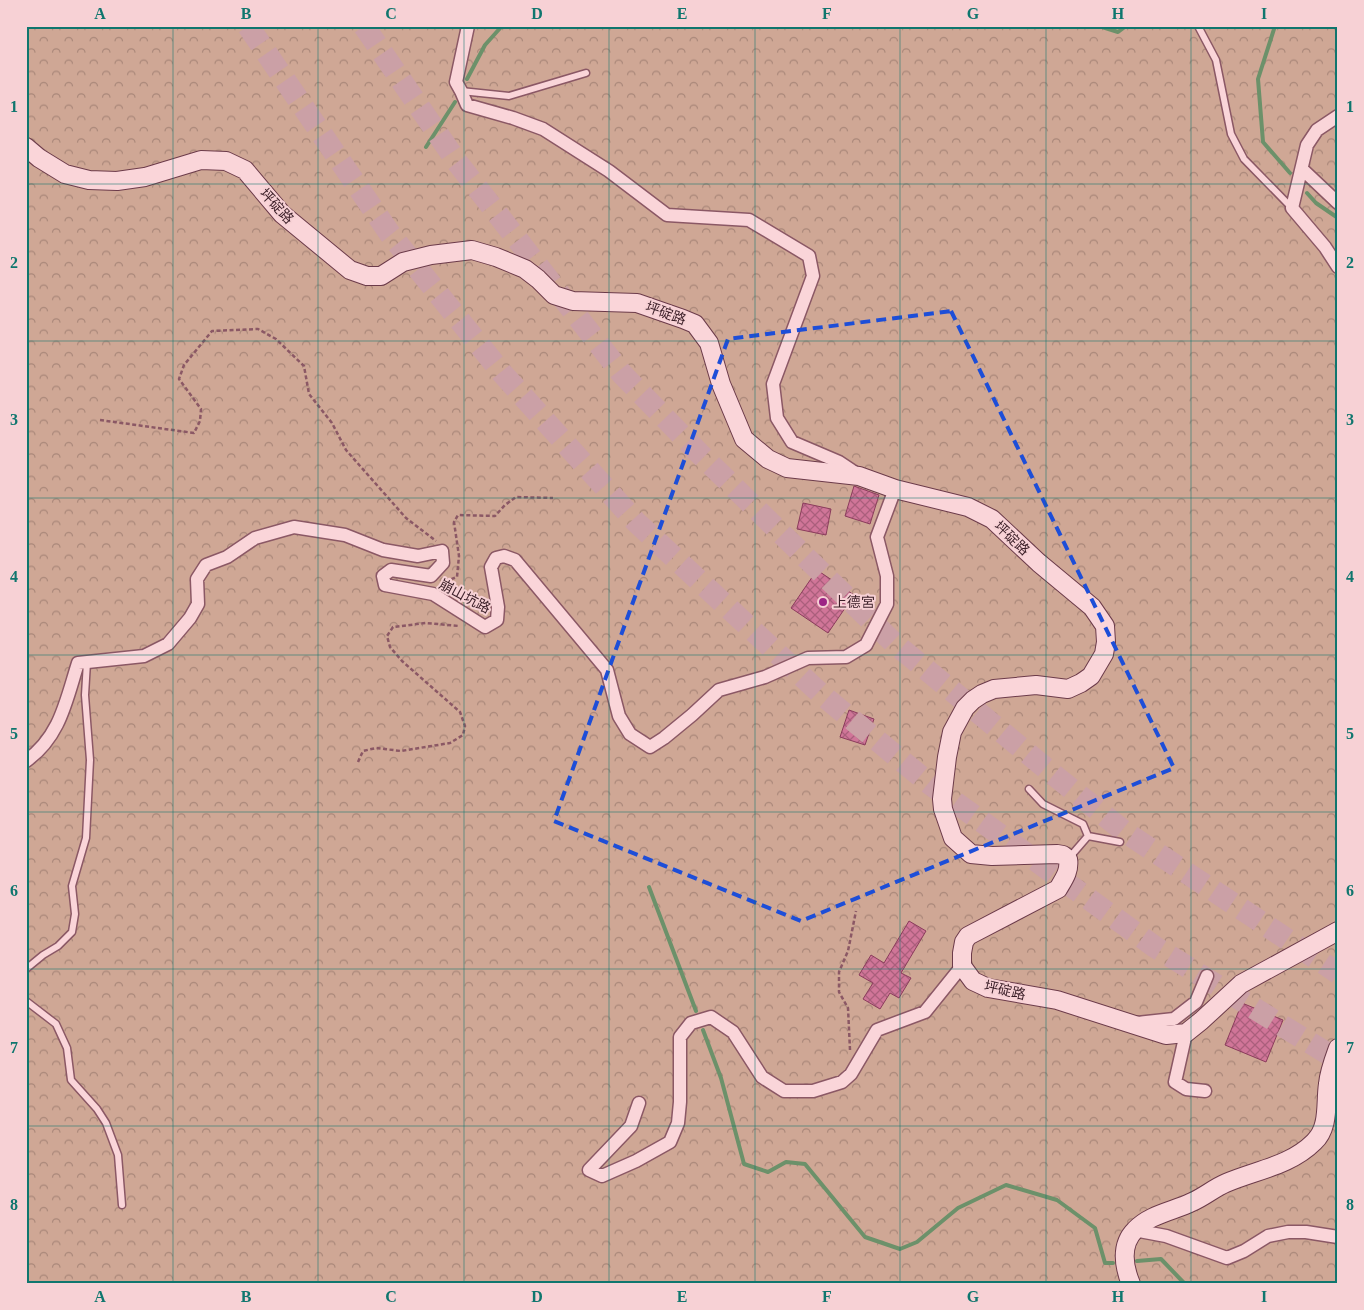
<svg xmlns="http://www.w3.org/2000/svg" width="1364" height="1310" font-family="'Times New Roman','Noto Sans TC',serif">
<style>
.forest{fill:url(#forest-crowns)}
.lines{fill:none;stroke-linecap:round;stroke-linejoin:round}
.stream{stroke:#6c916a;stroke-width:4}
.building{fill:url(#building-cross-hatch);stroke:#8b3c5c}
.highway-tunnel{stroke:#cba0a6;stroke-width:22;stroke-dasharray:22 11;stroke-linecap:butt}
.lane-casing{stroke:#8b5865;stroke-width:9}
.street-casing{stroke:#8b5865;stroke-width:15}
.secondary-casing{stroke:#6c3b4a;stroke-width:20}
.path{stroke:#8b5865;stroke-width:2.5;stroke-dasharray:4 2.5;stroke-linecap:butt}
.lane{stroke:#fad5d9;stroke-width:6}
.street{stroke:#fad5d9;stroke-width:12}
.secondary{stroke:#fad5d9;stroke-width:18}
.marked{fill:none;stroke:#1d4ed8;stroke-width:4;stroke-dasharray:10 6;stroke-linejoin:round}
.grid{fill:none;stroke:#0f766e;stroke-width:1;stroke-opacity:0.55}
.poi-dot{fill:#9d2585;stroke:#f7d1d5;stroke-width:2}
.labels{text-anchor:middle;stroke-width:4;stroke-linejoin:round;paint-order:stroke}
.street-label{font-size:14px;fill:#391d26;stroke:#f7d1d5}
.poi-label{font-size:14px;fill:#391d26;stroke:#f7d1d5;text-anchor:start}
.neatline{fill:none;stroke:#0f766e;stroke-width:2}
.grid-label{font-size:16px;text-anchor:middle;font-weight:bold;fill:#0f766e}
</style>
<defs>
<pattern id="forest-crowns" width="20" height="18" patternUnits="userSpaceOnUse" patternTransform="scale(1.25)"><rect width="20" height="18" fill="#cfa795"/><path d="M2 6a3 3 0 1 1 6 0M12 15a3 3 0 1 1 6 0" fill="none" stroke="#a98779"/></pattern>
<pattern id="building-cross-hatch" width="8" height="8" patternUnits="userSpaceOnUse" patternTransform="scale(1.25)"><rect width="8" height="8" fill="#d07598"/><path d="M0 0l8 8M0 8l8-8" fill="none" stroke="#aa5f7c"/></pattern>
</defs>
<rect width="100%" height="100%" fill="#f0c1c6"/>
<!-- forest -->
<path class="forest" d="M26,26H1338V1284H26Z"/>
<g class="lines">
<!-- stream -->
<path class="stream" d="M1099,26L1118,32L1126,26
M1275,26L1258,79L1263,142L1290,173
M467,79L485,45L502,26
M426,147L455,102
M1307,193L1316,203L1338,218
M649,887L696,1011
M703,1030L721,1078L744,1164L768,1172L786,1162L805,1164L865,1237L900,1249L917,1242L958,1208L1006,1185L1057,1200L1095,1228L1105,1263H1113
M1137,1261L1161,1259L1185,1284"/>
</g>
<!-- building -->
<path class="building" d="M854,486L879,495L870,524L845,516Z
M803,503L831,509L826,535L797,529Z
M817,570L854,595L828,633L791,608Z
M849,710L874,719L865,745L840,737Z
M909,921L926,931L901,973L911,978L899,998L890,993L880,1009L863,999L873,983L859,975L871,955L884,963Z
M1242,1003L1283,1020L1266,1062L1225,1045Z"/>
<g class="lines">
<!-- highway-tunnel -->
<path class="highway-tunnel" d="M248,26L390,234L502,373L636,522L821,694L930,784L1155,947L1338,1060
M364,26L457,162L622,374L699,453L831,582L893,642L1049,771L1125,832L1338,973"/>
<!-- lane casing -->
<g class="lane-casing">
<path id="lane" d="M1198,26L1216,60L1231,134L1244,159L1291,207
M461,91L509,96L586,73
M1029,789L1043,804L1083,824L1088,836L1120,842
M1069,858L1088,836
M26,969L43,955L58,946L72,932L75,914L72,886L86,838L90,760L85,695L87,662
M26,1001L56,1024L67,1048L71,1080L97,1109L106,1123L118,1155L122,1205"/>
</g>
<!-- street casing -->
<g class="street-casing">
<path id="street" d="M468,26L456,82L461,91L467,105L513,118L543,129L609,171L667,215L749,220L809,256L813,276L773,384L777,418L792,442L839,462L857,474
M1338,116L1317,130L1307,145L1292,208L1325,247L1338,267
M1302,169L1338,203
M26,761C60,737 66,701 78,663L144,656L168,644L190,618L198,604L197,579L206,565L227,557L255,538L294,527L345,535L383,550L418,556L442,551L443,563L431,576L391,570L383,576L385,585L433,594L485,627L497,620L498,607L491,567L496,558L504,556L515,560L607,670L619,716L630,734L650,747L664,738L692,715L719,690L765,677L808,658L846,657L866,645L887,604V576L877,537L895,489
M1137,1023L1174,1019L1196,1002L1207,976
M1186,1033L1175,1082L1186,1089L1205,1091
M639,1103L631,1126L589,1170L602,1176L636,1161L670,1142L678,1123L680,1102V1037L691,1023L711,1017L733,1032L762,1077L784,1091H813L842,1082L851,1074L877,1030L925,1012L962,966
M1134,1230L1166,1236L1227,1258L1244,1251L1268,1236L1288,1232H1306L1338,1237"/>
</g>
<!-- secondary casing -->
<g class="secondary-casing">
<path id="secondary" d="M26,147L39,158L65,174L89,180L117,181L145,177L201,160L226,161L245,170L282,214L350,270L367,276H381L403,262L431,255L472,250L496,257L525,269L538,279L554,295L573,301L637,303L683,319L695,324L709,343L721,384L744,439L768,459L787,468L859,476L895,489L968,507L992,519L1039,563L1092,607L1105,626L1106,642L1104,654L1091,676L1081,683L1068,689L1036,685L994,689L982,694L973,700L965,708L952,732L947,757L942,799L943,809L953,838L971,854L992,856L1057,854L1063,855L1068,859C1070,871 1064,879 1058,889L968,936L964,942L962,953V966L973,981L988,988L1057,1000L1166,1035L1186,1033L1201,1021L1241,984L1338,931
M1131,1284C1124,1267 1120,1245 1135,1230C1150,1214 1174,1211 1192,1202C1204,1197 1214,1188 1226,1183C1256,1170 1290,1166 1314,1142C1330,1127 1325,1103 1328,1084C1329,1072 1334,1059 1338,1048"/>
</g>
<!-- path -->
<path class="path" d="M100,420L194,433L200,421L201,409L179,379L184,365L212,331L258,329L276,339L304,366L309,394L332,423L346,450L406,518L436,541
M445,579L449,580L457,577L459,556L454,522L458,515L495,516L505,505L516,497L553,498
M358,762L363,751L376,748L401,751L450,743L463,735L465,726L460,712L402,661L390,647L387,636L393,627L426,623L459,626
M850,1050L848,1008L839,992V972L848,951L856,911"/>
<!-- lane -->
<use href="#lane" class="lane"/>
<!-- street -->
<use href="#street" class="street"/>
<!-- secondary -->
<use href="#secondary" class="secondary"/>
</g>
<!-- marked area -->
<path class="marked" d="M951,311L1174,768L801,921L554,821L728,339Z"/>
<!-- grid -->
<path class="grid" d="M173,26V1284M318,26V1284M464,26V1284M609,26V1284M755,26V1284M900,26V1284M1046,26V1284M1191,26V1284M26,184H1338M26,341H1338M26,498H1338M26,655H1338M26,812H1338M26,969H1338M26,1126H1338"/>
<!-- markers -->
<circle class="poi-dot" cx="823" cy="602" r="5"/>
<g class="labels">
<!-- street labels -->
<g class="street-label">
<text transform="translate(277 206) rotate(47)" y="5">坪碇路</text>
<text transform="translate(666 313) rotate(20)" y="5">坪碇路</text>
<text transform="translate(1012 538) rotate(43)" y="5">坪碇路</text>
<text transform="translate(465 596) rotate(28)" y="5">崩山坑路</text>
<text transform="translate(1005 990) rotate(13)" y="5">坪碇路</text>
</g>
<!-- poi labels -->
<g class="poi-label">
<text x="833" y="607">上德宮</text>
</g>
</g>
<!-- border -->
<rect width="1364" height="1310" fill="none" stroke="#f7d1d5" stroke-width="55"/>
<rect x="28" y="28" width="1308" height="1254" class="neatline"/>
<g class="grid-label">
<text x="100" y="19">A</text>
<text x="246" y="19">B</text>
<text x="391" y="19">C</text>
<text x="537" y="19">D</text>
<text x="682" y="19">E</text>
<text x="827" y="19">F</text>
<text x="973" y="19">G</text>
<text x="1118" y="19">H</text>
<text x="1264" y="19">I</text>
<text x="14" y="112">1</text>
<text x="1350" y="112">1</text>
<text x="14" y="268">2</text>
<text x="1350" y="268">2</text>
<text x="14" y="425">3</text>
<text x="1350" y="425">3</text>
<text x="14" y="582">4</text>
<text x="1350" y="582">4</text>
<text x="14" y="739">5</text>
<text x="1350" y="739">5</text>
<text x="14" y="896">6</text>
<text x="1350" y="896">6</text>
<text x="14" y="1053">7</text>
<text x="1350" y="1053">7</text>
<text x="14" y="1210">8</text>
<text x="1350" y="1210">8</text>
<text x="100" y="1302">A</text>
<text x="246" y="1302">B</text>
<text x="391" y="1302">C</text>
<text x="537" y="1302">D</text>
<text x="682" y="1302">E</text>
<text x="827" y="1302">F</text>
<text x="973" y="1302">G</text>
<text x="1118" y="1302">H</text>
<text x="1264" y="1302">I</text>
</g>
</svg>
